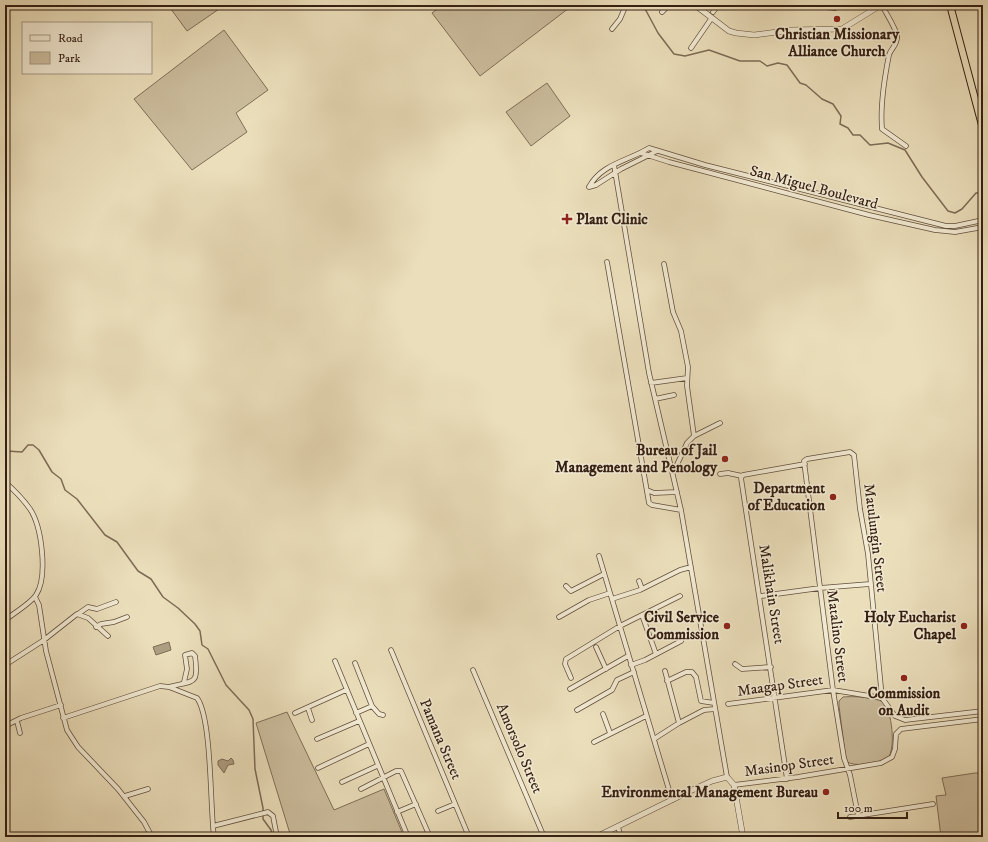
<svg xmlns="http://www.w3.org/2000/svg" width="988" height="842" font-family="'IM FELL DW Pica',serif">
<style>
.green{fill:#ccbe9e;stroke:#806e58}
.water{fill:#ad9e82;stroke:#7d6b56}
.lines{fill:none;stroke-linecap:round;stroke-linejoin:round}
.stream{stroke:#7d6b56;stroke-width:1.5}
.minor-casing{stroke:#624f3d;stroke-width:5.5}
.tertiary-casing{stroke:#624f3d;stroke-width:6}
.trunk-casing{stroke:#341f13;stroke-width:8}
.minor{stroke:#f2ead3;stroke-width:4}
.tertiary{stroke:#f2ead3;stroke-width:5}
.trunk{stroke:#ebdfbb;stroke-width:6}
.poi-dot{fill:#8f2418;stroke:#f2ead3;stroke-width:1.5}
.labels{text-anchor:middle;stroke-width:3;stroke-linejoin:round;paint-order:stroke}
.poi-label{font-size:15px;font-weight:bold;fill:#341f13;stroke:#f2ead3;text-anchor:end}
.street-label{font-size:15px;fill:#341f13;stroke:#f2ead3}
</style>
<rect width="100%" height="100%" fill="#ebdfbb"/>
<filter id="stains"><feTurbulence type="fractalNoise" baseFrequency=".005" numOctaves="4"/><feColorMatrix values="0 0 0 0 .2 0 0 0 0 .09 0 0 0 0 .02 0 0 0 .5 -.17"/></filter>
<radialGradient id="worn" r=".72"><stop offset=".6" stop-color="#630" stop-opacity="0"/><stop offset="1" stop-color="#630" stop-opacity=".3"/></radialGradient>
<!-- green -->
<path class="green" d="M168,5H225L187,31Z
M443,5H569V8L480,76L432,13Z
M224,30L268,90L236,113L247,132L192,170L134,99Z
M547,83L570,116L531,146L506,112Z
M843,697C851,696 876,697 883,702C892,710 896,748 888,758C879,763 854,768 846,761L839,706V701Z
M287,712L334,810L384,789L404,837H291L256,723Z
M975,773H983V837H941L936,796L946,795L942,778Z"/>
<!-- water -->
<path class="water" d="M169,642L171,650L156,655L153,647Z
M231,758L233,760L234,764L228,765L224,773L218,765V761L222,759L228,761Z"/>
<g class="lines">
<!-- stream -->
<path class="stream" d="M643,5L658,33L674,54L685,56L709,50L740,61H760L767,66L778,63L787,65L800,83L806,85L822,99L833,104L841,116L840,124L848,128L853,135H860L870,145L888,143L905,150L922,177L948,211L955,213L962,209L976,193H983
M5,449L7,451L22,452L28,445H33L39,450L52,472L61,479L65,490L77,499L105,535L117,542L138,571L151,579L163,597L178,608L195,624L200,631L202,645L208,649L226,685L249,710L253,719L255,769L263,808V819L271,830L273,837"/>
<!-- minor casing -->
<g class="minor-casing">
<path id="minor" d="M802,5L835,8L843,5
M882,5C886,14 895,26 897,36C898,45 891,48 889,55C884,80 880,105 882,129L906,146
M662,12L669,5
M713,12L718,5
M612,29L620,19L626,5
M691,48L711,19
M641,153L669,162L869,215L935,230L955,232L983,227
M614,165L649,373L681,510L727,777
M589,187C601,164 628,161 649,148L705,165L946,226H955L983,220
M589,187L596,185L621,169L657,151
M607,262L649,503L652,505L681,510
M664,264L673,312L681,331L688,367L687,386L694,436L687,443L674,471
M651,383L687,378
M655,399L674,395
M694,436L720,423
M720,474L728,473L742,476
M5,482C14,490 23,499 30,509C42,527 48,577 36,595C31,603 13,614 5,620
M647,490L654,493L677,492
M599,556L672,800
M639,581L642,589
M566,586L571,591L604,574
M761,596L820,588L870,584
M35,597L39,605L46,651L67,730L78,747L118,789L144,822L152,837
M612,599L640,590L680,570L691,567
M78,614L88,607L97,609L116,602
M642,615L656,654
M559,617L589,600L610,593
M96,627L101,624L114,622L127,617
M596,647L606,669
M391,650L469,837
M335,661L408,837
M355,663L372,706
M735,664L742,669L771,667
M5,665L44,640L77,614L88,618L108,636
M631,665L645,660L681,641
M473,670L544,837
M571,678L565,664L566,659L620,626L680,596
M667,681L686,672H692L696,677L701,701L714,703
M169,687C194,680 199,686 195,656L192,653L185,655L187,669L184,682
M570,689L628,656
M728,704L833,690L882,698L895,716L905,720L983,711
M308,708L312,720
M577,710L612,690L617,680L634,672
M295,713L346,690
M356,713L372,706L379,714L383,715
M603,714L610,733
M63,718L160,686L169,687L197,698C212,718 210,807 214,837
M17,721L20,733
M679,723L704,710L715,709
M5,726L21,718L61,705
M317,739L359,721
M654,739L679,723L665,671
M594,742L646,716
M318,768L369,744
M787,779L741,478L743,475L805,464
M342,782L377,766
M734,785L798,777L881,763L892,757L895,749L896,734L901,729L983,719
M361,789L396,771H401L430,837
M125,796L148,789
M438,811L455,804
M397,812L416,804
M858,815L850,775L844,758L833,690L804,461L807,459L850,452L854,455L860,509L868,554L882,698
M850,817L933,804
M213,826L268,812L273,816L277,837
M618,827L621,837"/>
</g>
<!-- tertiary casing -->
<g class="tertiary-casing">
<path id="tertiary" d="M695,5L729,31L736,33L754,35L792,30L842,29L881,5
M596,837L690,791L712,781L727,777L734,785L743,837"/>
</g>
<!-- trunk casing -->
<g class="trunk-casing">
<path id="trunk" d="M950,5L983,129"/>
</g>
<!-- minor -->
<use href="#minor" class="minor"/>
<!-- tertiary -->
<use href="#tertiary" class="tertiary"/>
<!-- trunk -->
<use href="#trunk" class="trunk"/>
</g>
<!-- markers -->
<g class="poi-dot">
<circle cx="837" cy="19" r="4"/>
<path d="M565 213h4v4h4v4h-4v4h-4v-4h-4v-4h4z"/>
<circle cx="725" cy="459" r="4"/>
<circle cx="833" cy="497" r="4"/>
<circle cx="727" cy="626" r="4"/>
<circle cx="964" cy="626" r="4"/>
<circle cx="904" cy="678" r="4"/>
<circle cx="826" cy="792" r="4"/>
</g>
<g class="labels">
<!-- poi labels -->
<g class="poi-label">
<text x="837" y="39" text-anchor="middle">Christian Missionary<tspan x="837" dy="17">Alliance Church</tspan></text>
<text x="576" y="224" text-anchor="start">Plant Clinic</text>
<text x="717" y="455">Bureau of Jail<tspan x="717" dy="17">Management and Penology</tspan></text>
<text x="825" y="493">Department<tspan x="825" dy="17">of Education</tspan></text>
<text x="719" y="622">Civil Service<tspan x="719" dy="17">Commission</tspan></text>
<text x="956" y="622">Holy Eucharist<tspan x="956" dy="17">Chapel</tspan></text>
<text x="904" y="698" text-anchor="middle">Commission<tspan x="904" dy="17">on Audit</tspan></text>
<text x="818" y="797">Environmental Management Bureau</text>
</g>
<!-- street labels -->
<g class="street-label">
<text transform="translate(814 187) rotate(15)" y="5">San Miguel Boulevard</text>
<text transform="translate(876 538) rotate(83)" y="5">Matulungin Street</text>
<text transform="translate(772 594) rotate(81)" y="5">Malikhain Street</text>
<text transform="translate(838 636) rotate(83)" y="5">Matalino Street</text>
<text transform="translate(780 685) rotate(-8)" y="5">Maagap Street</text>
<text transform="translate(441 739) rotate(67)" y="5">Pamana Street</text>
<text transform="translate(520 748) rotate(67)" y="5">Amorsolo Street</text>
<text transform="translate(789 765) rotate(-8)" y="5">Masinop Street</text>
</g>
</g>
<!-- margin -->
<rect width="988" height="842" fill="none" stroke="#ebdfbb" stroke-width="20"/>
<rect x="6" y="6" width="976" height="830" fill="none" stroke="#341f13" stroke-width="2"/>
<rect x="10" y="10" width="968" height="822" fill="none" stroke="#341f13"/>
<!-- legend -->
<rect x="22" y="22" width="130" height="52" fill="#f2ead3" stroke="#a69986"/>
<rect x="30" y="35" width="20" height="6" fill="#f2ead3" stroke="#a69986"/>
<text x="58" y="42" font-size="12" fill="#341f13">Road</text>
<rect x="30" y="52" width="20" height="12" fill="#ccbe9e" stroke="#a69986"/>
<text x="58" y="62" font-size="12" fill="#341f13">Park</text>
<!-- scale -->
<path d="M838 812v6h69v-6" fill="none" stroke="#341f13" stroke-width="2"/>
<text x="844" y="812" font-size="12" fill="#341f13" stroke="#f2ead3" stroke-width="3" paint-order="stroke">100 m</text>
<rect width="100%" height="100%" filter="url(#stains)"/>
<rect width="100%" height="100%" fill="url(#worn)"/>
</svg>
